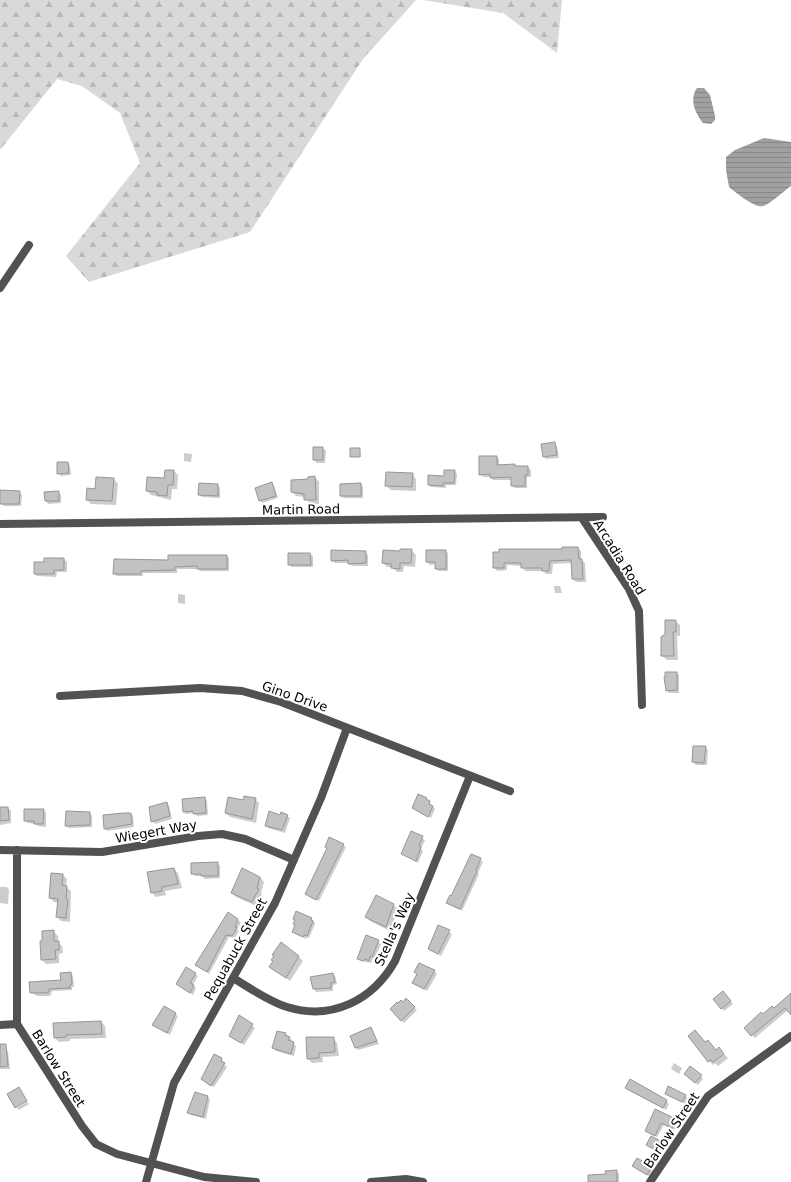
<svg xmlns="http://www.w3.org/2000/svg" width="791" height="1182" font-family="'DejaVu Sans',sans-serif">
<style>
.forest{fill:url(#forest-firs)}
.water{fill:url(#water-rules)}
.shadow{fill:#0003}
.building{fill:#c2c2c2;stroke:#969696}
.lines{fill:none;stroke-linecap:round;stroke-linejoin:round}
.street{stroke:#525252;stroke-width:8}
.labels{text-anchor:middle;stroke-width:4;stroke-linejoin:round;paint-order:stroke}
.street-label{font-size:13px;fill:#000;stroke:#fff}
</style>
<defs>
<pattern id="forest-firs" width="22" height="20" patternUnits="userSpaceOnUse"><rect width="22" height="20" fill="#d9d9d9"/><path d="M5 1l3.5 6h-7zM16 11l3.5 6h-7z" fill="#b8b8b8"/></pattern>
<pattern id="water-rules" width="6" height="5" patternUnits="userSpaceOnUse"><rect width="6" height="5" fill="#a0a0a0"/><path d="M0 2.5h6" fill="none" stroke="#888"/></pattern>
</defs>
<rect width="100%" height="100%" fill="#fff"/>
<!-- forest -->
<path class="forest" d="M0,0H416L363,59L250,232L89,282L66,256L140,163L120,113L82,86L57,79L0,150Z
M423,0H562L557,53L503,13Z"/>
<!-- water -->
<path class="water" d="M697,88H704L710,95L715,116V120L711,124L703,123C695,113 689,99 697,88Z
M764,138L791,142V186C785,190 769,205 763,206C756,209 735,192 729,187L726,170V157L735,150Z"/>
<!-- shadow -->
<path class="shadow" d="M554,444L557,446L559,458L546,459L544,457Z
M323,448L326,451L325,463H317L314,460Z
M351,449H360L361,457H352Z
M184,453L192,454L191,462L184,461Z
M497,457L499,459V466L515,465L517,467H528L531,470V477H527V488H515L512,486V480H493L491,477H483L480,474Z
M68,463L70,466L71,475L61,476L58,473Z
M174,471L178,475L177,489H172L171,500L151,495L147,491Z
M454,471L457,474L456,485H446V488L431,487L429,485Z
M412,474L416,479V491L391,490L386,486Z
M315,477L319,482V504H310L305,497L296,496L292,492Z
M97,478L114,479L118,484L116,505L91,504L87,500L96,490Z
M272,484L274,486L278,498L262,503L260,500Z
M361,484L363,487V498H344L341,496Z
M218,485L220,488V498L202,497L199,495Z
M19,492L22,495L21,506H4L1,503Z
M58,492L61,495V503L48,504L46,501Z
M578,548L581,551V559L585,563L586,582H576L573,579L572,563L553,564L552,574H546L543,571H525L522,566L507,565V570L497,571L494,567V553Z
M411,550L416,555L415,567L404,566L403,572H397L392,567H387L383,563L401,552Z
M445,551L448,553V571H439L436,569V564L430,565L427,562Z
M365,552L368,555V566H352L348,563H335L332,560Z
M310,554L313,556V567H292L289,565Z
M226,556L229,558V571H200L198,569H177V573H143V576H117L114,574L169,561Z
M45,559H64L67,562V572H57L56,577L37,576L35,574L45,563Z
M554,586H560L562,593H555Z
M178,594L185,595V604L178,603Z
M675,621L680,625V636H677L678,660H667L662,656L666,635Z
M676,673L679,675V693H669L667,690Z
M705,747L708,750L707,765H696L693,762Z
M205,798L207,801L208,815L197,816L194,813L186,814L184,812Z
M255,799L259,803L256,823L230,817L226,813Z
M426,799L435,809L431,818L413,808Z
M167,803L169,806L172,819L155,824L152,821Z
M0,807V808H8L11,811V823L0,825Z
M43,810L46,813V827L38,826L35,824L28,823L25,821Z
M90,813L92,816V827L69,828L66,826Z
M282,813L290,818L285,833L268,828L266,825L281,817Z
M131,814L133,816L134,827L107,831L105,829Z
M412,832L425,840L421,849L423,851L418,863L402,854Z
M330,838L346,847L319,901L306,894L328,849Z
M480,859L483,862L478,873L479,874L462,911L450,905L447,903Z
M217,863L220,866V878L205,879L202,876H195L192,874Z
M174,869L178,873L182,888L165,891L166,895L156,897L152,893Z
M63,875L67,879L66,887L71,891L70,922L61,921L57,917L58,903L54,902L50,898Z
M260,877L264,882L261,893L262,894L256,906L236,897L232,893Z
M0,887H7L9,890L8,904L0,903Z
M393,905L398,909L390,931L370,921L366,917Z
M228,914L241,922L237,930L239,931L235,938L229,937L209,974L196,964Z
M294,919H311L314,921L315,924L309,938L307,937L306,939L293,932L296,926Z
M439,926L452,934L441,956L429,949Z
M53,931L58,936V942L62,946L63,953L59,954V963L46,964L42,960Z
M367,936L381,944L375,959L373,958L371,963L361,961L358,958Z
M299,957L303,961L290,981L270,967Z
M434,971L437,974L427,991L413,983Z
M71,973L73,976L74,987H72V990L52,991L51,995L49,996H37L31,992L62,981Z
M195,974L198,976L193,985L196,988L193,995L177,984Z
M333,974L335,976L337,984L333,985V991L316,992L314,989Z
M726,995L733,1004L724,1011L714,999Z
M791,996V1013L788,1010L755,1038L745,1028L774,1010Z
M406,1000L417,1010L404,1023L391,1009Z
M175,1014L178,1016L170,1035L156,1027Z
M239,1017L255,1028L244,1045L233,1038L234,1029L233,1027Z
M101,1022L105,1026L106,1038L70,1039V1041L59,1042L55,1038Z
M371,1028L379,1044L358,1050L356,1048Z
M695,1031L706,1043L717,1051L719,1049L728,1058L718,1066L715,1063L713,1065L709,1061Z
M278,1032L286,1034L292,1040L291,1042L296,1046L294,1056L276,1051L273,1048Z
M333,1038L337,1043L339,1056L322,1057L323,1062L312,1063L308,1059Z
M6,1049L8,1052L10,1069H0V1050Z
M215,1055L224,1062L223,1064L227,1067L214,1087L202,1079Z
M674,1063L682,1068L679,1074L671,1069Z
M688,1076H701L703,1079L698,1085Z
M630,1080L666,1101L669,1104L666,1110L628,1090L626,1088Z
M666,1094L685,1096L688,1098L685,1104Z
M207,1097L210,1099L206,1119L191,1115L188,1113L191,1103Z
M27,1102L29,1104L19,1110L17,1108Z
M656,1110L678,1123L674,1130L664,1125L657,1137L649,1133Z
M663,1144L666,1147L662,1154L648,1145Z
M633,1166L651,1167L654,1170L650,1177Z
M616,1171L619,1174V1182H589Z"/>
<!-- building -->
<path class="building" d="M555,442L557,455L543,457L541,444Z
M313,447H323V460H313Z
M350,448H360V457H350Z
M479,456H497V465L515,464V466H528V475H525V486H511V477L490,478V474L479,475Z
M57,462H68L69,473L57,474Z
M165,470H174L173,485H168L167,496L157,495V492L146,491L147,477L164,478Z
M444,470H455L454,483H443V486L428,485V475L444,476Z
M386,472L413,473L412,487L385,486Z
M315,476L316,500H304V494L291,492V480L308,479V477Z
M96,477L114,478L112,501L86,500L87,488L95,489Z
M272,482L276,496L259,501L255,488Z
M199,483L218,484V496L198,495Z
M361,483V496H340V484Z
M0,490L20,491L19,504H0Z
M59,491V501H45L44,492Z
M562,547H578L579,559H582L583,579H572L571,560L550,561L549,571H542V568H521V563H504V568H493V552H499V549H562Z
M400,549H412L411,563H400V569L391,568V564L382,563L383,550L400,551Z
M331,550L366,551V563L348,564V560L331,561Z
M426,550H446V569H435V562H426Z
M288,553H310L311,565H288Z
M168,555H227V569H197V566L175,567V570L141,571L140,574H113L114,559L168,560Z
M44,558H64V570H54V574H34V562H44Z
M665,620H676V632H673L674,656H661V637L665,634Z
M665,672H677V690L666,691L664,677H665Z
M693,746H706L704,763L692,762Z
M418,794L427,798L426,799L430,801L429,804L433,806L428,817L412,808Z
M244,796L256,798L252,819L225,813L228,797L243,800Z
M205,797L206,813L193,814V811L183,812L182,799Z
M167,802L170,816L151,822L149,807Z
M0,807H8L9,820L0,821Z
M24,809H44L43,824H34V821H24Z
M66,811L90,812V825L65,826Z
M269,811L280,815L281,812L288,815L282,830L265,826Z
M124,813H131L132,824L104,829L103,815Z
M411,831L423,836L419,846L421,847L416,861L401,854Z
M329,837L344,844L316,900L305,894L327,848L325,847Z
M471,854L481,858L476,870L477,871L460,909L446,903L450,895L451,896Z
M218,862V876H201V874H191V863Z
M174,868L178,884L162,887V891L151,893L147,872Z
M242,868L260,877L257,888L259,889L252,902L231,893Z
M51,873L63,874L62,885L67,886L66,899L68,900L66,918L56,917L58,899L49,898Z
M376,895L394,904L386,927L365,917Z
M296,911L312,918L311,920L313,921L307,936L304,935L303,937L292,932L295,925L293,924L295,920L293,919Z
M228,912L238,919L235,927L237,928L232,936L226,935L207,972L195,965Z
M438,925L450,930L438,954L428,949Z
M54,930V941H59V950H55L56,959L41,960L40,941H42V931Z
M366,935L379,940L372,957L370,956L369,961L365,959L363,961L357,959Z
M281,942L299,956L286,978L269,967L273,961L271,960L274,956L272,955Z
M419,963L435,970L424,989L412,983L417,974L414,972Z
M186,967L196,973L190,983L194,985L190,993L176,984Z
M71,972L72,984L70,985V988L49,989V992L46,993H30L29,982L61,980L60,973Z
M333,973L335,982L331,983V988L313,989L310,977Z
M723,991L731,1001L721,1009L713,999Z
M791,993V1015L785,1008L751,1036L744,1028L761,1012L763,1014L772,1006L774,1008Z
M406,998L415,1007L401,1021L390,1009L397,1002L398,1003L401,1000L403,1002Z
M164,1006L176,1013L167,1033L152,1025Z
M239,1015L253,1024L241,1043L229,1036Z
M101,1021L102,1034L66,1035V1037L54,1038L53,1023Z
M371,1027L377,1041L355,1048L350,1036Z
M695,1030L705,1042L708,1040L716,1050L719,1047L724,1054L713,1062L711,1060L708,1062L688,1036Z
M277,1031L286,1033L285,1035L290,1037L288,1040L294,1042L291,1054L272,1048Z
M306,1037H334L335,1052L319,1053V1058L307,1059Z
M0,1044H6L8,1066L0,1067Z
M214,1054L222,1058L221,1061L225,1063L211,1086L201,1079Z
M690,1066L702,1075L695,1083L684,1074Z
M630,1079L667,1100L663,1108L625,1088Z
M668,1086L686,1095L682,1102L665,1094Z
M19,1087L27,1101L15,1108L7,1094Z
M195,1092L208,1096L203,1117L187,1113Z
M655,1109L676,1119L672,1128L661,1123L655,1136L645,1131Z
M651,1136L664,1143L659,1152L646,1145Z
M637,1158L652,1166L647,1175L632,1166Z
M617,1170V1182H588V1175L606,1174L605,1171Z"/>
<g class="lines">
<!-- street -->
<path class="street" d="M0,288L29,245
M582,518L629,589L639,611L642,705
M0,524L603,517
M60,696L200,688L242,691L281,702L510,791
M0,850L102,852L198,836L222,834L245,839L294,860
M17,850V1024L82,1126L96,1144L117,1154L204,1177L256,1182
M233,978C250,988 268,1001 287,1007C332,1021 373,1000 395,961L470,776
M0,1025L17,1024
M146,1182L174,1083L275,903L321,798L347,728
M371,1182L406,1179L423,1182
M650,1182L708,1096L791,1036"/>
</g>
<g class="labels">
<!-- street labels -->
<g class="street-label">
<text transform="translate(301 509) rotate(-1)" y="5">Martin Road</text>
<text transform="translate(620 557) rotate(58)" y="5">Arcadia Road</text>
<text transform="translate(295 696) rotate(19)" y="5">Gino Drive</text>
<text transform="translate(156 831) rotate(-10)" y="5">Wiegert Way</text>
<text transform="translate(394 929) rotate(-66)" y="5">Stella's Way</text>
<text transform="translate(235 949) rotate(-61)" y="5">Pequabuck Street</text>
<text transform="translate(59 1068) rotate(58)" y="5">Barlow Street</text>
<text transform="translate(671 1130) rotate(-56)" y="5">Barlow Street</text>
</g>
</g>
</svg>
